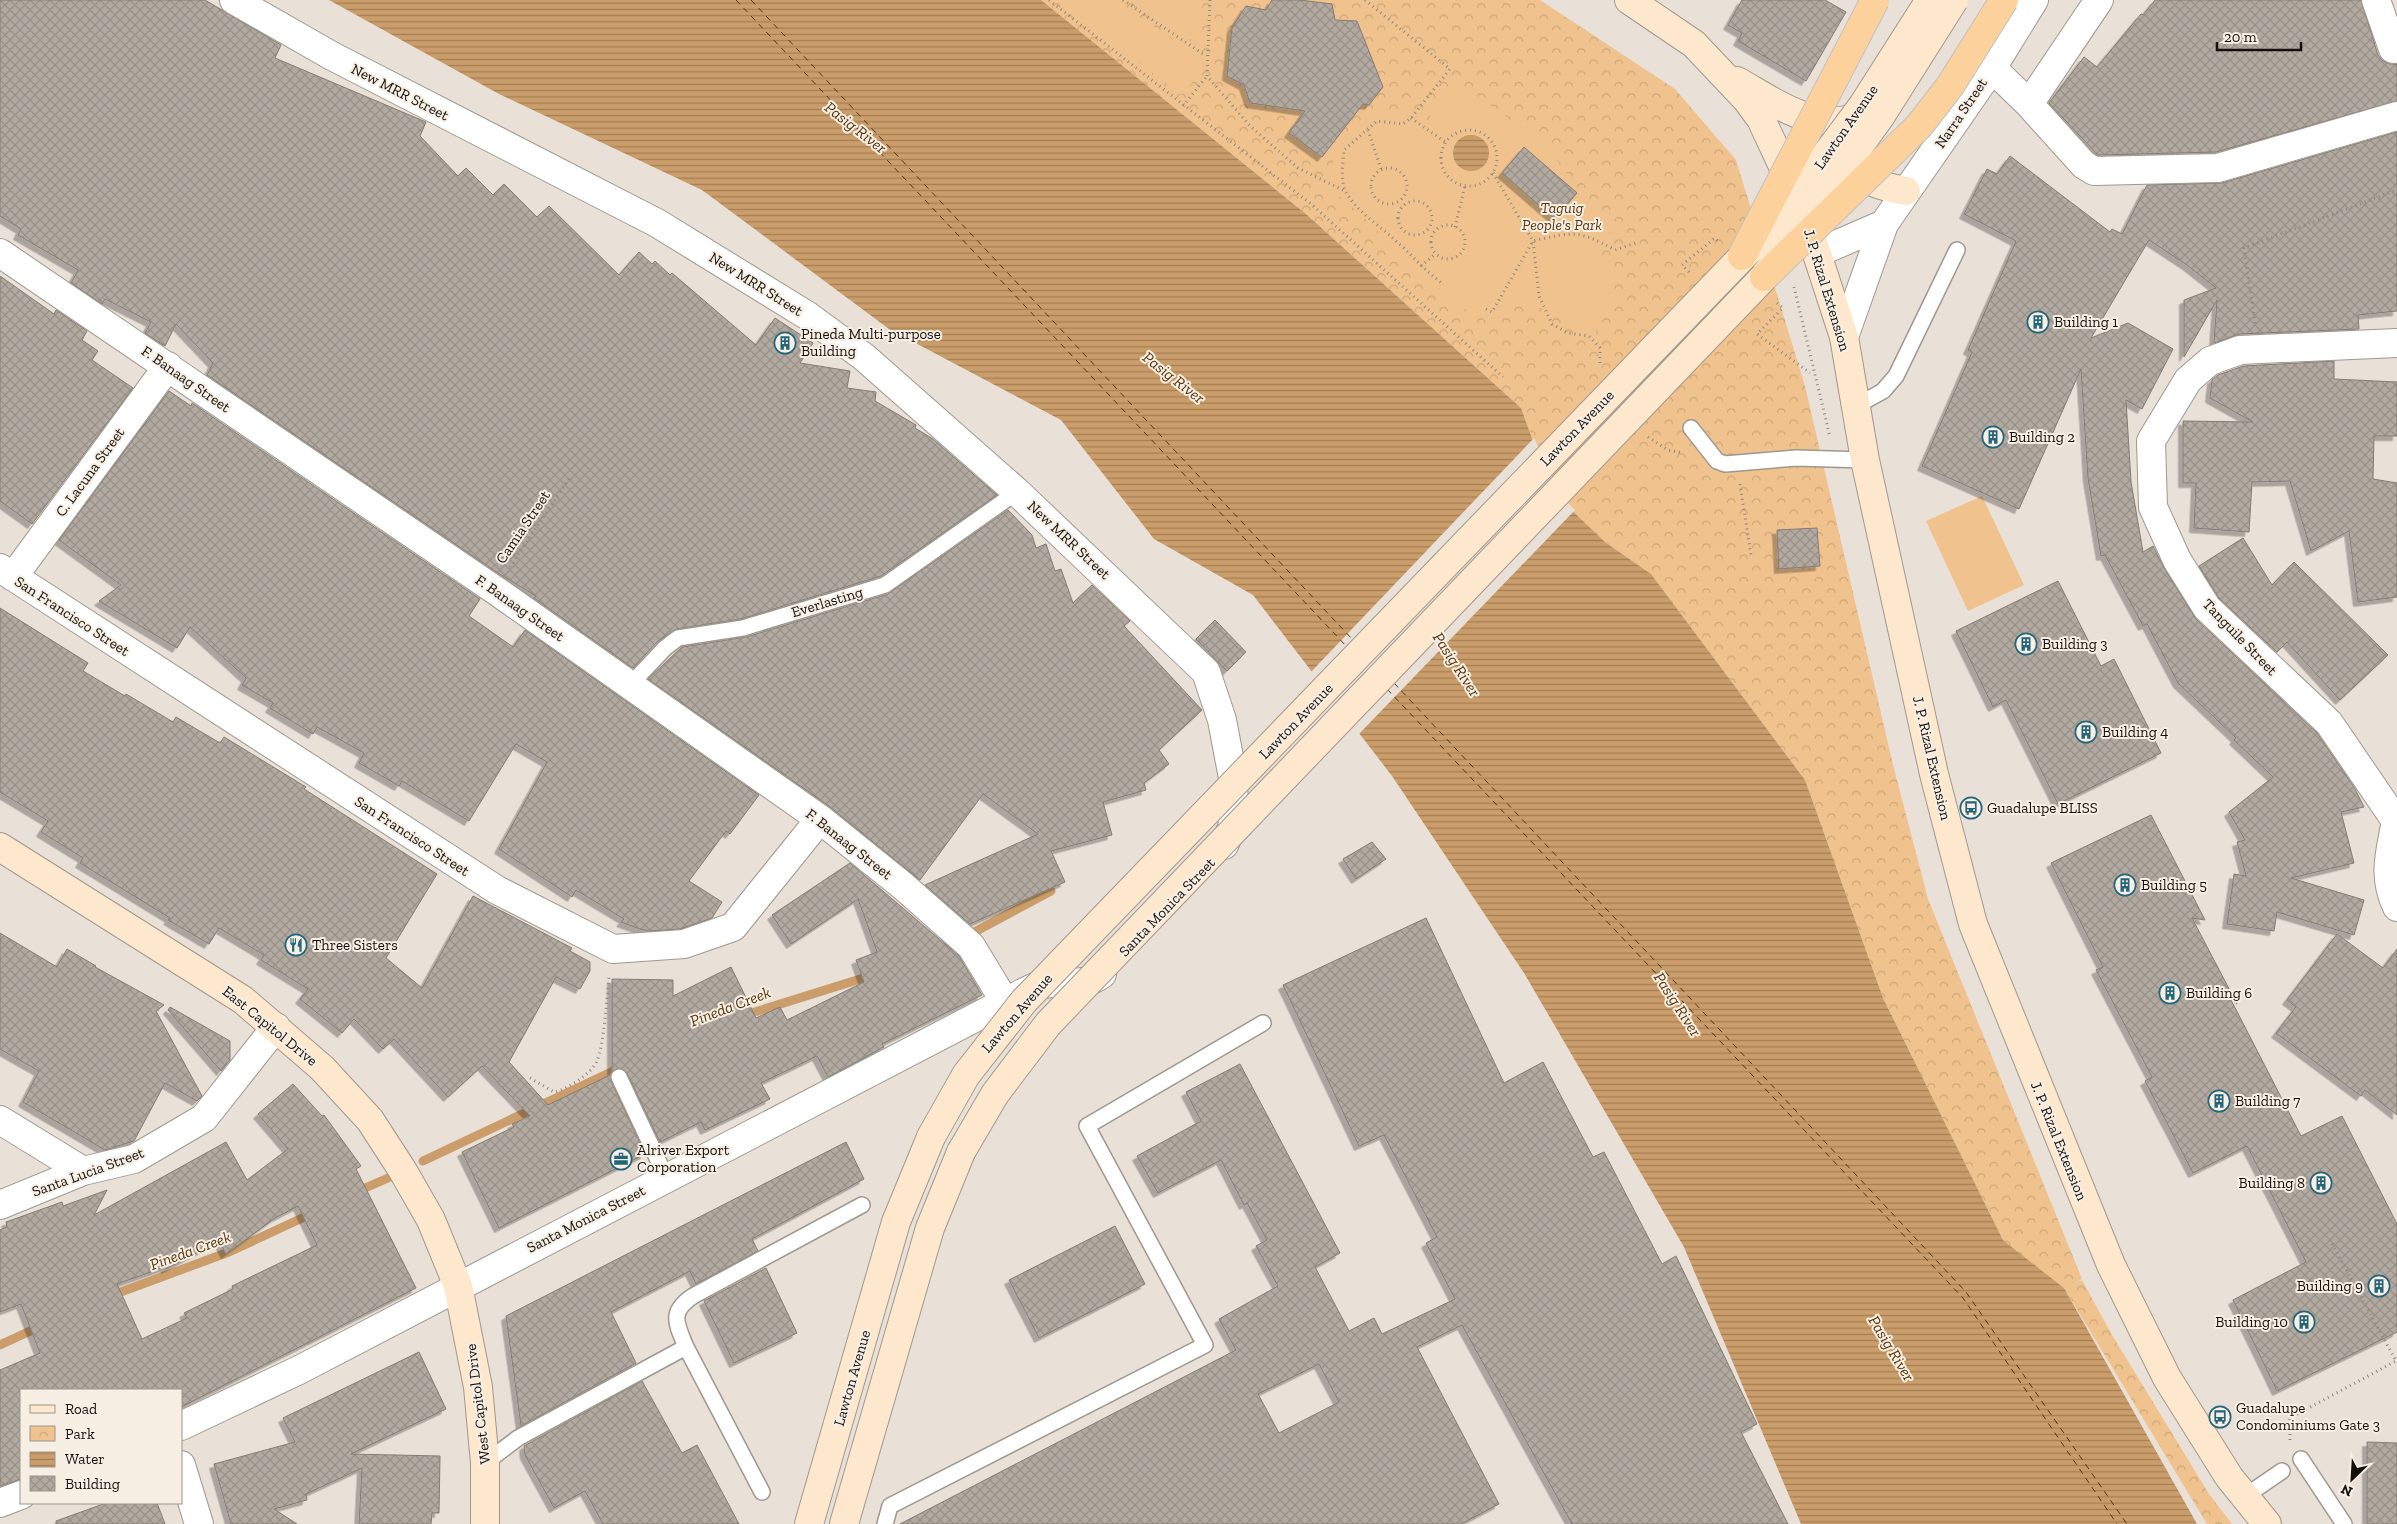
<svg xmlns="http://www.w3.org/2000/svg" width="2397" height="1524" font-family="'Zilla Slab',serif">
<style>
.park{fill:url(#park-crowns)}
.garden{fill:#f0c28d}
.water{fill:url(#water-rules)}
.pier{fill:#e9e0d7}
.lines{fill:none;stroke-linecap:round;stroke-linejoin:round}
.stream{stroke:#ca9d6a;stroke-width:9}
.ferry{stroke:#55360c;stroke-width:1;stroke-dasharray:6 5;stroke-linecap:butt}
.building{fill:url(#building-cross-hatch);stroke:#847c73;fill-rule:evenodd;filter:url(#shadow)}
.lane-casing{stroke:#a0988f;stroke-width:18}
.street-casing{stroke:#a0988f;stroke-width:30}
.secondary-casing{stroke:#a0988f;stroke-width:30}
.path{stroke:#8c867f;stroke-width:3;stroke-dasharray:1 4;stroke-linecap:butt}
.lane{stroke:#fff;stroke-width:15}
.street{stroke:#fff;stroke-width:28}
.secondary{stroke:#fee8cd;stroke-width:28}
.secondary-bridge-casing{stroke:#a0988f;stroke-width:30;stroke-linecap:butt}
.primary-bridge-casing{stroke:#c2c1c0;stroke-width:30;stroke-linecap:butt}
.secondary-bridge{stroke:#fee8cd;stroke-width:28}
.primary-bridge{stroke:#fdd19b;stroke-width:28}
.labels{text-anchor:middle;stroke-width:4;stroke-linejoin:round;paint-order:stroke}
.street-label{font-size:15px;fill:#14110d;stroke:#f7eee4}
.park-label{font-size:15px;font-style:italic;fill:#56370e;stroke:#f7eee4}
.poi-label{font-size:15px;fill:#14110d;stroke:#f7eee4;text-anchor:start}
.water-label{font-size:16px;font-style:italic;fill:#55360c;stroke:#f7eee4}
</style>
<defs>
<pattern id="park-crowns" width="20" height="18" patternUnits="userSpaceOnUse" patternTransform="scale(1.25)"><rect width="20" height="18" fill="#f0c28d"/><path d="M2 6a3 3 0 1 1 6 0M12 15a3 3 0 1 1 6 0" fill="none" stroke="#cda678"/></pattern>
<pattern id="water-rules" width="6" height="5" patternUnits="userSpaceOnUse" patternTransform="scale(1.25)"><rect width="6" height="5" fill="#ca9d6a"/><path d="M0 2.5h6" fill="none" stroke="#a37f56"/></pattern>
<pattern id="building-cross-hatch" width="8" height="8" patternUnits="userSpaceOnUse" patternTransform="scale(1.25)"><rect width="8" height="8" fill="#b2aaa1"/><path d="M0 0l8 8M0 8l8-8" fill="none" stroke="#989189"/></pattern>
<filter id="shadow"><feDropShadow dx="-4.5" dy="4.5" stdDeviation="0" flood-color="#0004"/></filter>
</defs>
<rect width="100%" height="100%" fill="#e9e0d7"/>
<!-- park -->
<path class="park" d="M1041,0H1540L1675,89L1736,160L1805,386L1893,765L1928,899L2082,1279L2074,1283L2082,1280L2112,1335L2209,1494L2232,1524H2207L2064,1288L2003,1240L1883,998L1805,780L1651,574L1605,542L1560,499L1537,452L1521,408L1306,214Z"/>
<!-- garden -->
<path class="garden" d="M1059,0H1114L1200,58L1201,73L1181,95Z
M1132,0H1203L1199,45Z
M1457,82L1522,128L1552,154L1611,231L1595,250L1610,265L1613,298L1593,336L1526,300L1513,307L1501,322L1487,321L1440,296L1439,285L1415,270L1378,231L1345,200L1325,186C1339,143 1341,131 1383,109L1427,121Z
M1982,496L2024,585L1968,611L1926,521Z"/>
<!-- water -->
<path class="water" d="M329,0H1041L1306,214L1521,408L1537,452L1560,499L1605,542L1651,574L1805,780L1883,998L2003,1240L2064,1288L2197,1524H1801L1684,1247L1524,973L1392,776L1253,595L1154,539L1061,420L889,329L702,190L499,94Z
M1453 153a18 18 0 1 1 36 0a18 18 0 1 1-36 0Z"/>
<!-- pier -->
<path class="pier" d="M1534,438L1562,497L1575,510L1358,735L1310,673Z"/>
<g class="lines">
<!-- stream -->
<path class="stream" d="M939,951L1051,891
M742,1016L873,975
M423,1161L624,1066
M356,1192L388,1178
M110,1296L229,1252L313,1213
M0,1345L41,1326"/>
<!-- ferry -->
<path class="ferry" d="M736,0L1348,648
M751,0L1353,640
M1394,683L1966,1292L2127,1524
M1387,689L1963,1298L2117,1524"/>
</g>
<!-- building -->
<path class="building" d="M0,0H205L281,45L275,58L426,122L420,136L458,176L466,168L493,195L504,184L537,217L549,206L619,275L639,252L652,264L655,261L670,275L672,273L756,345L775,318L813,343L800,363L850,371L847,388L876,392L875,401L916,425L915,428L933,439L997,495L881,576L741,619L676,629L658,641L633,668L534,598L536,596L498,573L207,375L213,363L176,324L165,346L145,333L151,322L105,299L102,304L71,283L78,270L18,235L21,229L0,216Z
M1272,0H1300L1332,4L1335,20L1357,21L1383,87L1369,105L1363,104L1322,157L1289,133L1305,111L1250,103L1244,85L1227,76L1232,28L1246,6L1266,10Z
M1742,0H1825L1846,12L1806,81L1738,41L1742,33L1728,25Z
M2155,0H2361L2378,55L2383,61L2390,64H2397V101L2216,152L2098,155L2049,103L2084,57L2097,67L2141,14L2143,15Z
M2397,132V311L2358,315L2359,329L2239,334L2214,343L2217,300L2184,357V300L2216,288L2187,265L2149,240L2091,338L2128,323L2173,349L2142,409L2126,400L2131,482L2143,552L2153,546L2164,568L2196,619L2317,733L2354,787L2364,807L2341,812L2354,863L2291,878L2364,900L2354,935L2277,912L2274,931L2227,924L2234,874L2246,876L2237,842L2245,840L2229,812L2273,777L2234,740L2236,738L2178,683L2147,624L2143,626L2105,555L2101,556L2088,478L2081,369L2019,509L1922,466L1972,352L1968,350L2016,241L1964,214L1987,169L1997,174L2010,156L2110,232L2112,229L2122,234L2147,185L2222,183Z
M1524,147L1577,193L1555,219L1502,173Z
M0,276L54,314L56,310L87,331L82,340L98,351L92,360L133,388L32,524L0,501Z
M2334,361V379L2397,382V436H2374L2373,479L2397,483V597L2358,602L2349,531L2311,551L2290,481L2252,482L2249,532L2194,528L2196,483H2183V421L2253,422L2210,398L2212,380L2218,375L2243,366Z
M169,391L191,406L192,403L480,599L469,616L513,647L525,630L759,795L730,834L726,831L689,881L722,902L712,918L680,929L649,931L640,929L621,922L624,919L576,890L572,897L499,849L547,762L516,744L469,821L402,781L399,786L359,763L364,753L317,727L313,734L270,708L273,703L242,685L246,678L190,627L177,648L99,601L121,585L59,540Z
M1008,510L1032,535L1036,548L1046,544L1055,571L1061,569L1073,603L1092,585L1130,621L1124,626L1202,710L1159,750L1169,764L1144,783L1146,790L1103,802L1112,835L1051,851L1065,882L970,924L925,885L1038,834L983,794L920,880L829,806L648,679L682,647L746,637L888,594Z
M1817,528L1820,566L1779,569L1777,530Z
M2243,538L2272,585L2294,562L2388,655L2340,700L2287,642L2277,652L2219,598L2199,566Z
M2058,581L2101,666L2114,659L2161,753L2058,804L2006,700L1993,707L1956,631Z
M0,608L88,663L83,671L125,696L126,694L173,722L176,717L220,743L224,737L306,787L304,789L437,874L386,958L422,988L473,896L572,948L570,951L590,962V971L580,989L556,977L509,1062L548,1105L610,1075L611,1081L645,1154L499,1228L462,1152L514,1127L512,1124L530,1116L482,1066L448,1097L394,1039L383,1049L354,1019L342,1033L300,999L308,989L261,960L264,955L219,928L209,944L168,920L170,918L80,863L83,858L41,832L48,821L0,792Z
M1215,620L1246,652L1227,671L1196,639Z
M2151,815L2205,920L2192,918L2237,1004L2230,998L2301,1136L2342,1116L2397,1224V1332L2277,1391L2233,1300L2306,1262L2247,1146L2193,1173L2145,1081L2152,1077L2096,970L2103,967L2051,863Z
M1372,842L1386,859L1356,879L1343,859Z
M850,863L959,956L982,995L882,1044L884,1047L828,1077L817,1056L761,1083L770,1099L705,1130L701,1122L660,1142L627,1073L620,1068L612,1071V979L673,980V996L731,967L756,1018L780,1007L787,1020L864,982L856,960L877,952L858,899L791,944L772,915Z
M1426,918L1504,1083L1543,1062L1593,1157L1604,1152L1662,1264L1676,1256L1757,1424L1741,1432L1788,1524H1572L1462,1325L1417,1347L1499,1504L1461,1524H900L1236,1350L1219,1319L1278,1286L1256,1246L1267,1240L1247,1203L1244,1205L1221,1160L1158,1193L1137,1156L1201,1121L1186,1092L1240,1064L1340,1253L1315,1267L1349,1331L1374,1318L1382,1334L1455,1299L1426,1243L1437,1237L1384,1135L1359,1146L1283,985ZM1319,1364L1339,1402L1279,1433L1258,1394Z
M0,933L57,967L67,949L96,966L95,967L164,1005L156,1011L202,1096L197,1101L165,1083L134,1141L105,1150L23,1102L39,1071L0,1049Z
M2337,934L2383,968L2397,949V1115L2365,1090L2361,1096L2276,1033L2296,1007L2287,1000Z
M170,1007L230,1041V1060L221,1071L168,1010Z
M293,1084L322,1116L324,1115L361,1166L356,1169L416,1288L181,1407V1390H21V1479L0,1486V1370L40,1353L21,1304L0,1312V1230L7,1227L6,1222L62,1202L63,1206L107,1190L94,1215L226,1142L247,1180L288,1149L258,1114ZM298,1206L317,1245L232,1286L233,1289L184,1313L187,1318L142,1339L117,1284L165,1267L166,1269L219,1241L226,1254L275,1218Z
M846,1142L864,1179L752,1239L758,1251L696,1284L690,1271L611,1312L636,1363L521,1426L506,1316Z
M1115,1226L1145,1284L1039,1338L1009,1280Z
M766,1268L797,1333L734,1363L704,1301Z
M419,1352L446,1409L351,1454L440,1456L439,1513H432L431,1524H359L362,1468L306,1494L307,1500L274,1509L297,1524H231L214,1464L295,1442L283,1418Z
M642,1381L682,1453L697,1445L739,1524H603L585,1491L554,1508L525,1455L524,1446Z
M2367,1442L2397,1443V1524H2367Z
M106,1503H157L165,1524H56V1521Z"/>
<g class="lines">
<!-- lane casing -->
<g class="lane-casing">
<path id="lane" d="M1856,406L1883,391L1896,376L1957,250
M1691,428L1717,461L1725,464L1796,458L1865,460
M629,686L665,648L678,638L743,628L885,585L1017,492
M619,1077L666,1177
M2301,1459L2344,1524
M485,1463L518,1438L686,1347
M762,1492L686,1347C676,1323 669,1312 693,1296L862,1205
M2244,1497L2282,1471
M885,1524L890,1506L1205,1345L1087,1126L1263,1023"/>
</g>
<!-- street casing -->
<g class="street-casing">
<path id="street" d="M234,0L332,56L657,223L808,316L864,357L1017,492L1206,672L1222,720L1233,778L1234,813L1232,828L1224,845
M2376,0L2393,49
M1992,68L2029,104L2084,165L2094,171L2218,168L2397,116
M2029,104L2099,0
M0,253L495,590L820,819L903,886L971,946L1005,1002
M1817,253L1884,224
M1844,337L1884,224L1992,68L2034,0
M0,568L497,890L613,949L684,944L733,927L820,819
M13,577L168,366
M2396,821L2329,723L2207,608L2177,560L2153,507L2151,441L2188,380L2210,361L2240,350L2397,343
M2396,821C2390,853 2382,876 2397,907
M0,1120L83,1171
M0,1205L83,1171L134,1159L204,1118L276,1027
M181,1426L299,1370L1005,1002C1017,997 1032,986 1045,984C1065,980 1084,988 1102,974
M181,1465L199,1524
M0,1503L21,1495"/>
</g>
<!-- secondary casing -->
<g class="secondary-casing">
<path id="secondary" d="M1629,0L1694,44L1747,100L1761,119L1801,205L1844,337L1865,460L1934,774L1973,924L2111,1265L2167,1378L2229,1477L2267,1524
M1737,81C1778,104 1820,137 1867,113
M1848,163C1863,182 1884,187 1906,191
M0,847L243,1000L322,1068L370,1120L403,1171L431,1220L458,1286L478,1387L485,1463V1524
M809,1524L896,1222L931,1137
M844,1524L930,1228L961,1152"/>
</g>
<!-- path -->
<path class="path" d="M1049,0L1311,204L1503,377
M1123,0L1206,56
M1210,0L1207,76L1250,126L1298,168L1345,191
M1365,0L1450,69L1411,118L1403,124L1377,121L1344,150C1343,162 1340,181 1346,192C1357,212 1379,225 1395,240C1412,255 1425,271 1443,284
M1183,106L1207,76
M1411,118L1445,142
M1441 158a28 28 0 1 1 56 0a28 28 0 1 1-56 0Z
M1368,130L1381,169
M1371 186a18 18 0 1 1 36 0a18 18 0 1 1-36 0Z
M1493,173L1533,241L1539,296L1552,324L1568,333L1589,336L1600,348V363
M1398 218a17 17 0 1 1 34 0a17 17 0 1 1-34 0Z
M1431 242a17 17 0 1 1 34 0a17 17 0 1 1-34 0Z
M1455,227L1465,186
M1421,266L1435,254
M1689,272L1682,265L1715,238L1718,241
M1794,287L1830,437
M1777,303L1783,308L1757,334L1810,373
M1486,309L1492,312L1533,241C1573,232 1577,229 1615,250L1636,243
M2255,323L2244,248L2397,190
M1648,437L1668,450L1682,453
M1740,484L1751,555
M510,567L570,477
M530,1078L554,1092C568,1089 591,1074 597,1061C604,1045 607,996 609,976
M2290,1440V1418L2396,1361L2331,1242"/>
<!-- lane -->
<use href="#lane" class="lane"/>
<!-- street -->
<use href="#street" class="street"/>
<!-- secondary -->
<use href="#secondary" class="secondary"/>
<!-- secondary-bridge casing -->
<g class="secondary-bridge-casing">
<path id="secondary-bridge" d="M931,1137L966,1075L1024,1001L1776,222L1863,105L1930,0
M961,1152L995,1094L1048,1024L1764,277L1880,117L1954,0"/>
</g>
<!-- primary-bridge casing -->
<g class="primary-bridge-casing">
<path id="primary-bridge" d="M1742,256L1875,0
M1764,277L1919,126L1950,86L2004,0"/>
</g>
<!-- secondary-bridge -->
<use href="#secondary-bridge" class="secondary-bridge"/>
<!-- primary-bridge -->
<use href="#primary-bridge" class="primary-bridge"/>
</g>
<!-- icons -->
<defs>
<g id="building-ring" transform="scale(1.125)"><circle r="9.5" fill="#f7eee4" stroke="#246679" stroke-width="1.5"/><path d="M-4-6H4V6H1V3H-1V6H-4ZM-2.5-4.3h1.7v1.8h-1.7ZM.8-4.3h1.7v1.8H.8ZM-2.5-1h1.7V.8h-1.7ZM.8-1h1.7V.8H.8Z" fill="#246679"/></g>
<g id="bus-ring" transform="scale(1.125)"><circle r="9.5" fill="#f7eee4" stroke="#246679" stroke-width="1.5"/><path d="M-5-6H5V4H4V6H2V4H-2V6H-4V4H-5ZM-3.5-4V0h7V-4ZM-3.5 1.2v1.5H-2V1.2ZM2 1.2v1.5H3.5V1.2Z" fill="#246679"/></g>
<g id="restaurant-ring" transform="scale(1.125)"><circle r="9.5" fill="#f7eee4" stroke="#246679" stroke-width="1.5"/><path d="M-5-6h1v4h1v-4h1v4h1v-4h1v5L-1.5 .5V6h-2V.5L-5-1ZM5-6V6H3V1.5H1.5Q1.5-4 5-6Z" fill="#246679"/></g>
<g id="office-ring" transform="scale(1.125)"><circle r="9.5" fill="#f7eee4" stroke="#246679" stroke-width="1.5"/><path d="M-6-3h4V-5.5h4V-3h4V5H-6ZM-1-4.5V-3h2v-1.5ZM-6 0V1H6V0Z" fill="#246679"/></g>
</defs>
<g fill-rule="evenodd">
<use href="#building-ring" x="2038" y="322"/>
<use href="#building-ring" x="785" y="343"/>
<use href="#building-ring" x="1993" y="437"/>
<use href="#building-ring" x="2026" y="644"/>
<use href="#building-ring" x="2086" y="732"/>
<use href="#bus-ring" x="1971" y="808"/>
<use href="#building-ring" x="2125" y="885"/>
<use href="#restaurant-ring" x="296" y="945"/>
<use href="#building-ring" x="2170" y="993"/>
<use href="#building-ring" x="2219" y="1101"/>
<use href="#office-ring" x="621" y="1159"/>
<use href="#building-ring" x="2321" y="1183"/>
<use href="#building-ring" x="2379" y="1286"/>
<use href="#building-ring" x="2304" y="1322"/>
<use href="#bus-ring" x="2220" y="1417"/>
</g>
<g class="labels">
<!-- street labels -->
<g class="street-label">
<text transform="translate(400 92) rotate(27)" y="5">New MRR Street</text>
<text transform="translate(1961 113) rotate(-56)" y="5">Narra Street</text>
<text transform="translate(1846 127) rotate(-55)" y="5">Lawton Avenue</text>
<text transform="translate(756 284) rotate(32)" y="5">New MRR Street</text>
<text transform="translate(1827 290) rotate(73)" y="5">J. P. Rizal Extension</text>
<text transform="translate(186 379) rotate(35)" y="5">F. Banaag Street</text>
<text transform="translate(1577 428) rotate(-46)" y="5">Lawton Avenue</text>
<text transform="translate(90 472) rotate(-54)" y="5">C. Lacuna Street</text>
<text transform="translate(523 527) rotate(-56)" y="5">Camia Street</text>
<text transform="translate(1069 540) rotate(43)" y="5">New MRR Street</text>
<text transform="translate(827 602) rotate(-17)" y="5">Everlasting</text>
<text transform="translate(520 608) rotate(35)" y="5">F. Banaag Street</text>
<text transform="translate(72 616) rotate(33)" y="5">San Francisco Street</text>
<text transform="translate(2240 637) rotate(46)" y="5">Tanguile Street</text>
<text transform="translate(1296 721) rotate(-46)" y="5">Lawton Avenue</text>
<text transform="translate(1932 758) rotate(77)" y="5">J. P. Rizal Extension</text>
<text transform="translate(412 836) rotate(33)" y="5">San Francisco Street</text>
<text transform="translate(849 844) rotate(38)" y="5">F. Banaag Street</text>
<text transform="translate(1167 907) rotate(-46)" y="5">Santa Monica Street</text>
<text transform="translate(1017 1013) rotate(-49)" y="5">Lawton Avenue</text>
<text transform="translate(270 1026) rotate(39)" y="5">East Capitol Drive</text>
<text transform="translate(2059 1141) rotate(68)" y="5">J. P. Rizal Extension</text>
<text transform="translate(88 1172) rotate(-20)" y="5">Santa Lucia Street</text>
<text transform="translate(586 1219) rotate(-27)" y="5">Santa Monica Street</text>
<text transform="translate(852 1378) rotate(-74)" y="5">Lawton Avenue</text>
<text transform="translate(478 1404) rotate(-97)" y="5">West Capitol Drive</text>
</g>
<!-- park labels -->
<g class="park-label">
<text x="1562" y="213">Taguig<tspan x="1562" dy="17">People's Park</tspan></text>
</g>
<!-- poi labels -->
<g class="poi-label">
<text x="2054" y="327">Building 1</text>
<text x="801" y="339">Pineda Multi-purpose<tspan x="801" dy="17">Building</tspan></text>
<text x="2009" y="442">Building 2</text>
<text x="2042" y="649">Building 3</text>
<text x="2102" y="737">Building 4</text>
<text x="1987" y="813">Guadalupe BLISS</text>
<text x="2141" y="890">Building 5</text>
<text x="312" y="950">Three Sisters</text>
<text x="2186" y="998">Building 6</text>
<text x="2235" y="1106">Building 7</text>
<text x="637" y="1155">Alriver Export<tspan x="637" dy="17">Corporation</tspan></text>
<text x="2305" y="1188" text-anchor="end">Building 8</text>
<text x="2363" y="1291" text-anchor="end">Building 9</text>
<text x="2288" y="1327" text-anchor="end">Building 10</text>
<text x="2236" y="1413">Guadalupe<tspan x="2236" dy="17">Condominiums Gate 3</tspan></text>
</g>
<!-- water labels -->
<g class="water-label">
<text transform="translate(856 127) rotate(38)" y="6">Pasig River</text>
<text transform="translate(1174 377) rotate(38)" y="6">Pasig River</text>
<text transform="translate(1457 664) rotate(57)" y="6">Pasig River</text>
<text transform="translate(1678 1004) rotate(57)" y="6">Pasig River</text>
<text transform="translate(730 1006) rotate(-21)" y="6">Pineda Creek</text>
<text transform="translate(190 1250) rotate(-20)" y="6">Pineda Creek</text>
<text transform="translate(1892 1348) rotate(59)" y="6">Pasig River</text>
</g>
</g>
<!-- legend -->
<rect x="20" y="1389" width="162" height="115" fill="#f7eee4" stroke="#9c968e"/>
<rect x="30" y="1405" width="25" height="8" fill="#fee8cd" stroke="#9c968e"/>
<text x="65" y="1414" font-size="15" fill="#14110d">Road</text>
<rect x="30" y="1426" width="25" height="15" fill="url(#park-crowns)" stroke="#9c968e"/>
<text x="65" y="1439" font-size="15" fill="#14110d">Park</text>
<rect x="30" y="1452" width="25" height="15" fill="url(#water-rules)" stroke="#9c968e"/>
<text x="65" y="1464" font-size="15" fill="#14110d">Water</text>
<rect x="30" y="1476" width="25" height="15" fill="url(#building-cross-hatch)" stroke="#9c968e"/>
<text x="65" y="1489" font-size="15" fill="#14110d">Building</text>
<!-- north arrow -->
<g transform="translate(2352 1479) rotate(205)" stroke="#f7eee4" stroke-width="4" paint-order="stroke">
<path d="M0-4L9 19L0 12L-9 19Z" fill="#14110d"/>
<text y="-8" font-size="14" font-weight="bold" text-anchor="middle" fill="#14110d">N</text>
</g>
<!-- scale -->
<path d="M2217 42v8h84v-8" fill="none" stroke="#14110d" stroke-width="2.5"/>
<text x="2224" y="42" font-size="15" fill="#14110d" stroke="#f7eee4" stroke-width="4" paint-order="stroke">20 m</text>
</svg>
